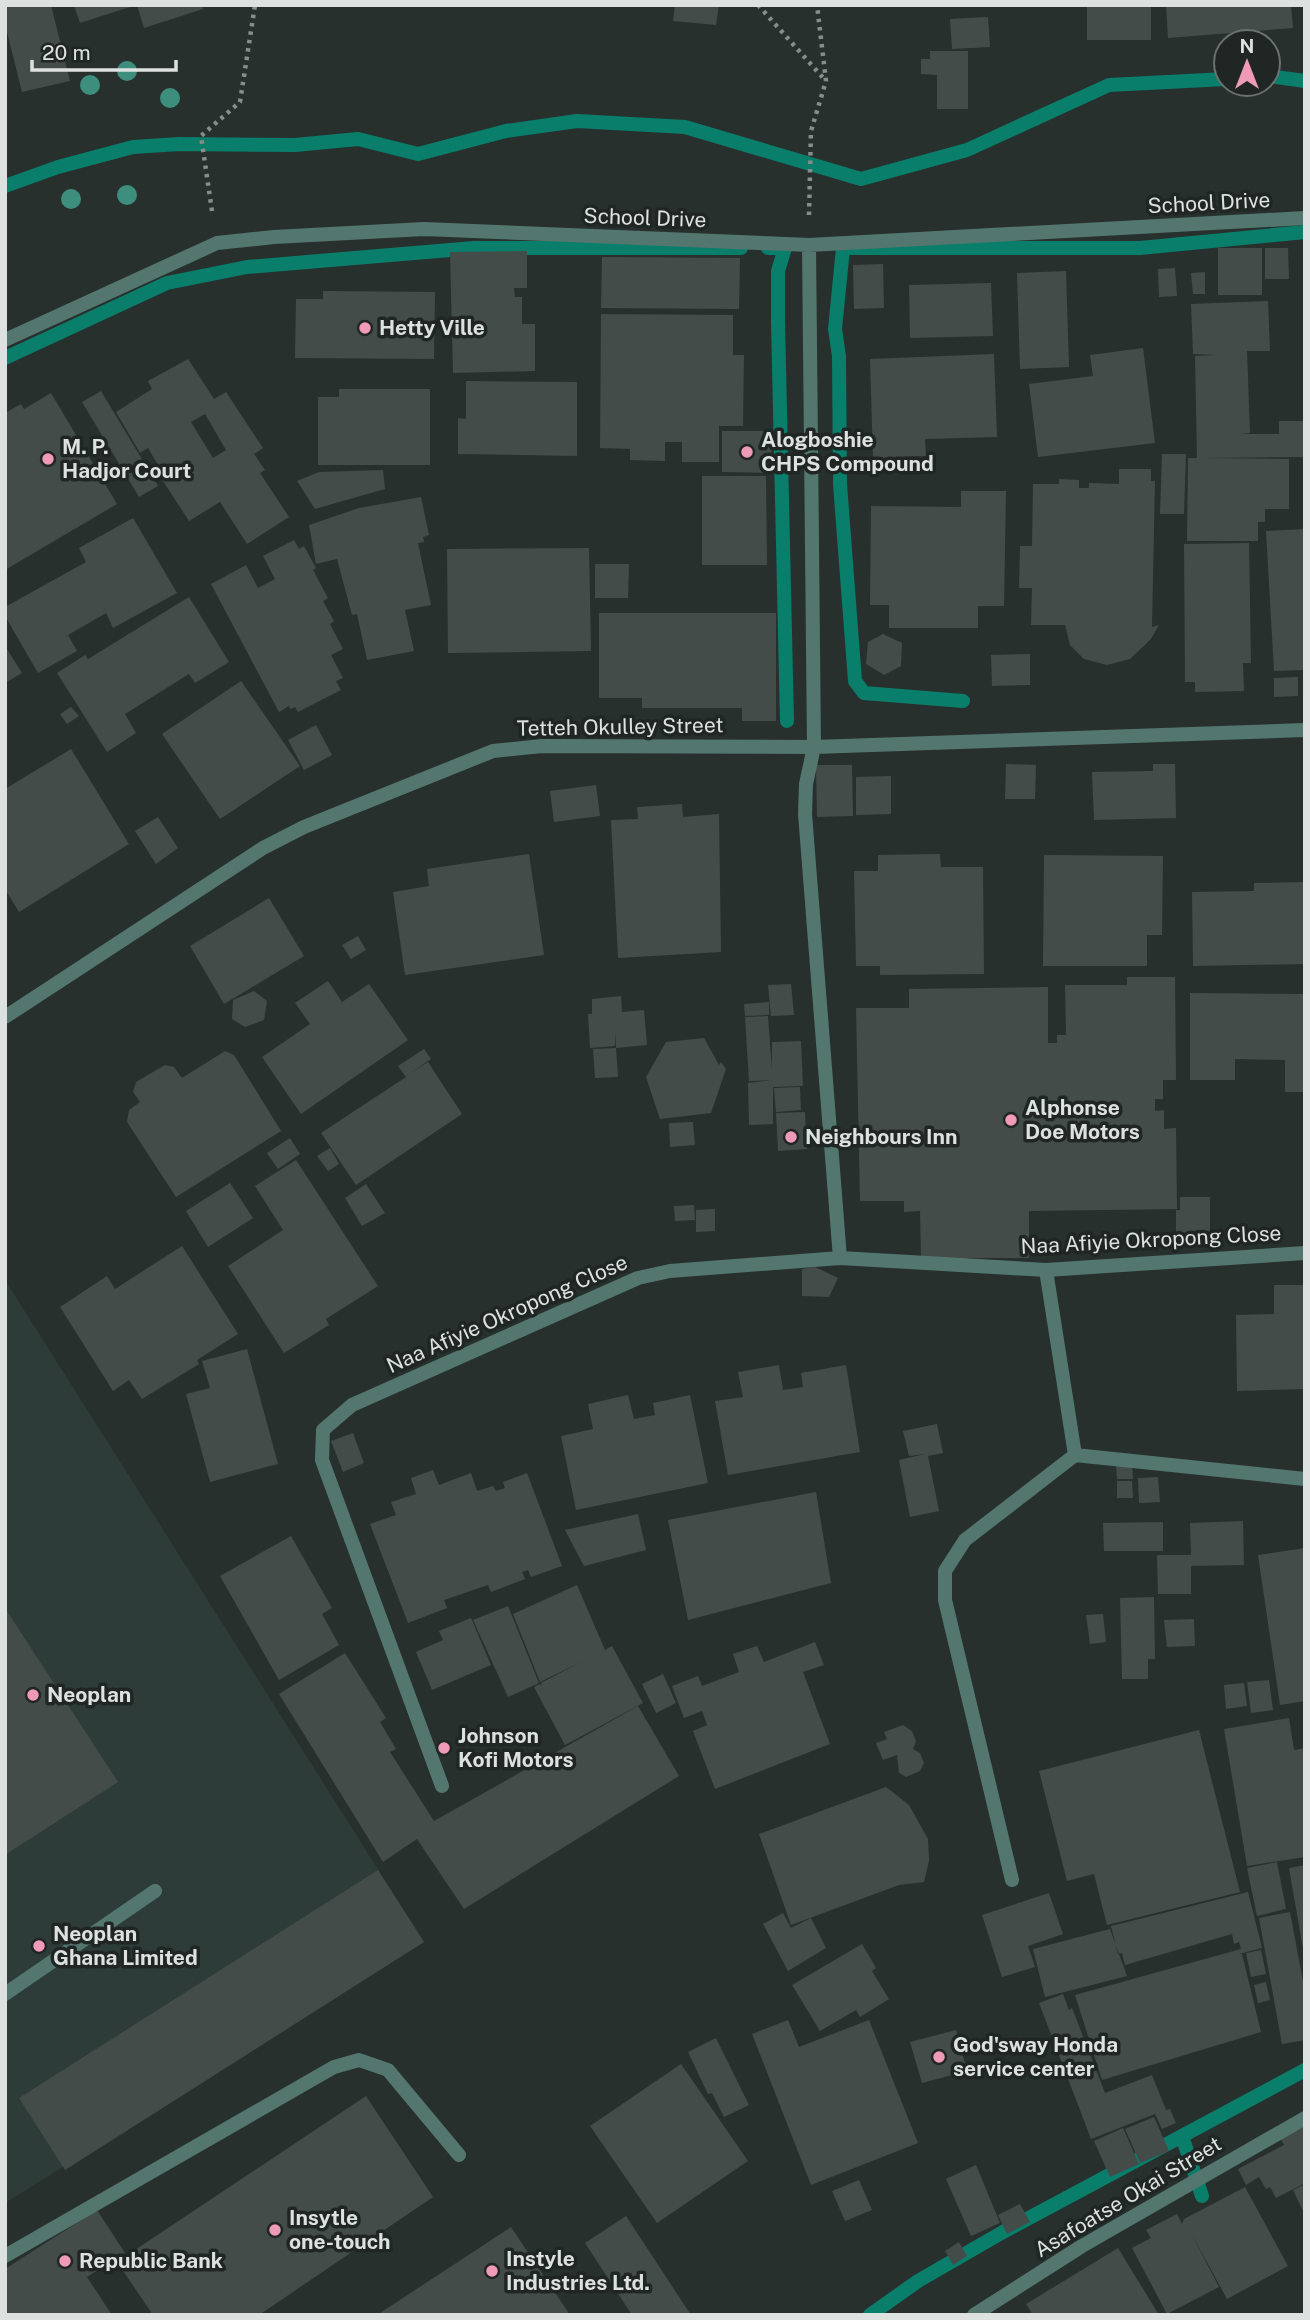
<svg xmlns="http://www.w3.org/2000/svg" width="1310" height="2320" font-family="'Public Sans',sans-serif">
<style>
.built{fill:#2d3c38}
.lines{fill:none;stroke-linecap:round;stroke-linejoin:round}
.stream{stroke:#097e6b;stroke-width:14}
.building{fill:#444c4a;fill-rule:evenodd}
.path{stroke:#868d8b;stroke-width:4.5;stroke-dasharray:3.5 5;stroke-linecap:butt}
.lane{stroke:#53776e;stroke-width:14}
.street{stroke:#53776e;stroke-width:14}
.tree{fill:#3d8e7d}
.poi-dot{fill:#ef9ab8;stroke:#1f2624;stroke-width:2.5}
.labels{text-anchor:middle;stroke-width:7;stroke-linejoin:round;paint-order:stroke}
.street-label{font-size:21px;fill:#dde2e0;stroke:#1f2624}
.poi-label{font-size:21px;font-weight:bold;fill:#dde2e0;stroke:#1f2624;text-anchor:start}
</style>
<rect width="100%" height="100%" fill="#28302e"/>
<!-- built -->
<path class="built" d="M5,1280L424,1942L5,2203Z"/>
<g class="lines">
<!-- stream -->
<path class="stream" d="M1268,76L1305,81
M5,186L58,167L133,147L179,144L295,145L358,139L418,154L506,131L577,121L685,127L861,179L967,150L1109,85L1226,79
M768,248H785L778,271V322L787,721
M5,358L167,283L247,267L474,248H741
M963,701L864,693L855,681L840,484L839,356L835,329L843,248H1140L1305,232
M1182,2136L1202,2196
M870,2315L918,2281L1003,2232L1305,2070"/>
</g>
<!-- building -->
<path class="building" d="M5,5H51L70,81L22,92L5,24Z
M74,5H133V6L80,23Z
M137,5H202L203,9L144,28Z
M675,5H719L716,25L673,21Z
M1087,5H1151V40H1087Z
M1166,5H1291L1293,28L1168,38Z
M988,17L990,47L952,49L950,19Z
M930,51H968V109H937V75L921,74V59H930Z
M1218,248H1262V295H1218Z
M1265,248H1288L1289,279H1265Z
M527,251V288H514L515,297H522V324H535V371L453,373L450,252Z
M602,257L740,258L739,309L601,308Z
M883,264L884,308L854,309L853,265Z
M1175,268L1177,296L1159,297L1158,269Z
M1066,271L1069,367L1020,369L1017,273Z
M1205,272V294H1193L1191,273Z
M991,283L993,336L910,338L909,285Z
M323,291L435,292L434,359L295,358L296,299H323Z
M1268,301L1270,351H1247L1250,433L1241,434H1279V421H1305V457L1203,458L1289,459V509H1265V522H1258V541H1187L1188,458H1197L1195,356L1216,355L1193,354L1191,304Z
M601,314L733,315V355H744L743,426H719V462H682V442H665V461L630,460V449L600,448Z
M1143,348L1155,443L1038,457L1029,384L1093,376L1090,355Z
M994,354L997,437L925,439L926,456L873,458L870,359Z
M188,359L214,399L226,392L263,448L254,454L265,470L260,473L289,517L247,544L220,502L189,521L159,475L162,472L148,448L140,453L116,412L152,389L148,381ZM205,414L226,450L213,458L191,422Z
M466,381L577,382V456L458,454V418L466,419Z
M339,389H430V465H318V397H339Z
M101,391L158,486L139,497L82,402Z
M51,393L117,504L5,570V413L21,404L24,409Z
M722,431H772L771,473L722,472Z
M1162,454H1186L1184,514H1160Z
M1119,469H1151V481H1155L1152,627L1159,625L1151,639L1130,659L1107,665L1084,659L1070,645L1065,625H1031L1032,588H1019L1020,546H1032L1033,484H1059V479L1079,480V488H1089V483L1119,484Z
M383,470L385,489L315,509L297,481L319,472Z
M702,476H766L767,565H702Z
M961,491H1006L1004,606H978V628H889V605H870L871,506L961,507Z
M421,497L429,535L423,537L424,542L418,543L431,605L405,610L414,651L367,660L357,614L352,615L337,559L316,564L309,525L359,508Z
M133,518L177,593L113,628L106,613L68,635L77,651L38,673L5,616V607L86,562L79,548Z
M1305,529V670L1274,671L1266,531Z
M294,540L299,549L304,546L316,568L313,570L328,598L323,601L334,621L330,624L343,649L331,655L343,678L336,681L341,690L298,712L295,707L290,709L289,706L279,712L211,584L246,565L258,588L275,579L263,556Z
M1249,543L1251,663H1243L1244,691L1195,692V682H1185L1184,544Z
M589,548L591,651L448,653L447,549Z
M595,564H629L628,598H595Z
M189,597L229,662L195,683L189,674L125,714L136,733L107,752L57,673L85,655L88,659Z
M599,613H776V721H742V708H642V698H599Z
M883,634L902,643L901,666L884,675L866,664L868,642Z
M5,646L22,673L5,683Z
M1030,654V685L992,686L991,655Z
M1298,677V696L1274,697V678Z
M241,681L300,766L220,819L162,734Z
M71,707L79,716L67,724L60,714Z
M316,725L332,755L304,770L288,740Z
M71,749L129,844L19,912L5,889V789Z
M1006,764L1036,765L1035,799H1005Z
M1153,764H1175L1176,818L1094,820L1092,772L1153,771Z
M816,765H852L853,816L817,817Z
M891,776V814L856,815V777Z
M596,785L600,816L554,822L550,791Z
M682,804L683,817L719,814L721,952L618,958L611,820L638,819L637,807Z
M158,817L178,848L156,864L135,831Z
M529,854L544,955L405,975L393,892L429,886L427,869Z
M940,854L941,867H983L984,974L880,975V966H856L854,871H878V855Z
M1044,855L1163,856L1162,935H1147V966H1043Z
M1305,882V964L1193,966L1192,892L1254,891V883Z
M269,898L304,956L224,1004L190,946Z
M358,936L366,950L351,959L342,945Z
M1127,977H1175L1176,1080H1163V1099H1155V1111L1164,1110V1129L1176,1128L1177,1209L1029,1211V1258H921L920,1211L904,1212V1201H860L856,1008H909V989L1048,987V1043H1057V1035H1066L1065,985H1127Z
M328,981L342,1002L369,984L408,1040L301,1114L262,1057L310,1024L295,1003Z
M791,984L794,1015L771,1016L768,985Z
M254,991L267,1001L264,1020L245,1027L232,1019L233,1000Z
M1190,993L1305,994V1092H1285V1060L1235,1059V1080H1190Z
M621,996L622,1012L644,1010L647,1045L616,1048L615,1030V1046L590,1048L588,1014H592V999Z
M769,1002V1015L745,1016L744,1004Z
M768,1016L772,1070V1042L801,1041L803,1086L773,1087V1124L749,1125L748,1083L773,1080L749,1081L745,1017Z
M704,1038L719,1065L721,1062L726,1069L711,1113L660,1119L646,1077L666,1042Z
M616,1048L618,1077L595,1078L593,1049Z
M424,1049L431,1059L409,1074L428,1062L462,1114L356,1185L321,1133L406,1077L398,1066Z
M225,1051L234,1055L281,1131L176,1197L127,1122L129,1110L140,1102L133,1092L136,1082L165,1065L174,1067L182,1078Z
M800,1087L801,1110L776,1112L774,1088Z
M805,1112L807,1149L778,1151L776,1113Z
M693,1122L695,1145L670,1147L669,1123Z
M290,1138L300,1154L278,1169L267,1153Z
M330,1148L339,1164L328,1171L317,1156Z
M296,1160L378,1286L326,1319L329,1325L284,1353L228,1266L283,1230L255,1186Z
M230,1183L253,1218L208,1247L186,1211Z
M366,1184L385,1213L362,1226L345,1198Z
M1180,1197H1210V1235H1176V1210H1180Z
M694,1205L695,1220L675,1221L674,1206Z
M715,1209V1231L696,1232V1210Z
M182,1246L238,1334L197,1360L199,1364L142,1399L129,1380L113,1391L60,1307L107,1276L115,1289Z
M815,1267L838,1278L829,1297L802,1296V1269Z
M1274,1285H1305V1389L1237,1391L1236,1315L1274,1314Z
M247,1349L278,1464L210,1482L186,1394L210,1388L202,1361Z
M779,1365L783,1390L803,1387L801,1373L846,1365L860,1452L728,1475L715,1401L743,1397L738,1372Z
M628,1395L634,1419L655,1415L653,1403L690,1395L708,1483L576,1510L561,1436L593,1429L588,1404Z
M937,1424L943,1453L928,1456L939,1511L910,1517L899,1460L925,1454L909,1456L903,1431Z
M353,1433L364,1463L343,1472L331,1441Z
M1132,1464L1133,1479H1117L1116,1465Z
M433,1470L439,1485L471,1473L477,1491L493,1486L496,1491L505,1488L503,1482L527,1473L562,1566L531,1577L528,1570L522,1572L525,1579L491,1592L488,1585L444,1600L447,1608L408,1623L370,1524L396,1515L391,1502L416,1494L411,1478Z
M1158,1477L1160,1502L1139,1503L1138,1478Z
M1117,1481H1132L1133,1498H1117Z
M816,1492L831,1583L688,1620L668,1520Z
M638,1514L646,1550L584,1566L565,1530Z
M1243,1521L1244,1565L1191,1566V1594H1158L1157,1555H1191L1190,1523Z
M1163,1522V1551H1104L1103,1523Z
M291,1536L332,1608L322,1614L339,1645L279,1680L220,1576Z
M1305,1548V1701L1280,1705L1258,1555Z
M577,1585L605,1650L612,1646L643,1703L565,1745L534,1687L540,1684L542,1686L541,1683L581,1662L540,1682L513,1614Z
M1154,1597L1155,1659H1148V1679H1122L1120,1598Z
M508,1606L539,1683L508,1697L473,1620Z
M5,1608L118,1782L5,1855Z
M1103,1614L1106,1642L1090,1644L1086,1615Z
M471,1618L491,1665L432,1690L416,1652L443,1640L439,1631Z
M1194,1619L1195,1646L1167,1647L1164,1620Z
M815,1642L824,1665L803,1672L830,1744L715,1789L693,1731L707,1725L702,1711L684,1718L672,1686L698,1676L702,1686L739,1672L733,1654L757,1646L764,1662Z
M345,1653L386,1718L380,1722L396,1749L390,1752L434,1821L638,1706L679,1776L464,1909L417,1839L383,1862L279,1694Z
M663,1674L676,1703L656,1713L642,1684Z
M1269,1680L1273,1710L1251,1713L1247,1682Z
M1244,1683L1247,1706L1226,1709L1224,1685Z
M1289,1718L1294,1750L1305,1748V1857L1247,1866L1224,1729Z
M903,1725L912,1731L916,1741L913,1749L920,1753L924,1763L920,1771L906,1777L899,1773L897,1755L883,1760L876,1743L887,1739L884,1732Z
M1199,1730L1240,1892L1107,1925L1094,1874L1067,1881L1039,1771Z
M886,1787L909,1805L928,1839L929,1861L924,1882L899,1885L791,1925L759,1834Z
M1277,1862L1286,1909L1257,1916L1247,1868Z
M1305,1865V1949H1303L1289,1868Z
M378,1870L424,1942L65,2170L19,2098Z
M1248,1892L1262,1948L1239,1954H1242L1261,2032L1102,2080L1075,1995L1241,1949L1239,1942L1234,1944L1232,1934L1125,1965L1122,1953L1118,1954L1111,1926Z
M1049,1893L1063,1934L1028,1946L1035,1967L1002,1977L982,1915Z
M1290,1912L1305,1992V2040L1282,2044L1259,1918Z
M783,1913L791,1928L811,1918L826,1948L788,1971L763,1924Z
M1110,1929L1127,1976L1045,1997L1033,1949Z
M862,1944L876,1968L872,1971L889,1999L860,2017L856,2010L820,2031L792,1985Z
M1261,1950L1266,1974L1251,1977L1246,1953Z
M1266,1982L1270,2000L1258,2003L1254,1985Z
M1063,1994L1069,2010L1072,2008L1105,2093L1152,2075L1166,2110L1170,2109L1176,2123L1162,2129L1155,2114L1091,2139L1039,2003Z
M788,2020L799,2047L869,2020L918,2143L811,2185L752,2034Z
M956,2030L967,2071L922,2083L910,2042Z
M716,2038L749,2105L724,2117L712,2093L708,2094L688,2052Z
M681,2064L748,2161L657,2223L590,2126Z
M366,2096L433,2197L259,2315H153L117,2262Z
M1154,2117L1169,2151L1140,2163L1125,2129Z
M1305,2123V2183L1276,2198L1270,2187L1266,2189L1259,2177L1246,2185L1238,2169L1284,2145L1279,2136Z
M1123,2128L1139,2164L1110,2177L1094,2141Z
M976,2165L1000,2223L971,2236L946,2179Z
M859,2180L872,2210L845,2221L832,2191Z
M1305,2184V2215L1293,2190Z
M1245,2187L1288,2266L1227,2299L1191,2233L1219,2287L1167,2314L1132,2248L1151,2238L1146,2230L1177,2214L1182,2224L1184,2219Z
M1020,2204L1030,2222L1007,2234L998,2215Z
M97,2210L125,2253L87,2277L112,2315H5V2269Z
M626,2216L691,2315H632L585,2243Z
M511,2227L570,2315H377Z
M959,2242L967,2256L953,2265L945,2251Z
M1118,2248L1159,2315H1033L1026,2304Z"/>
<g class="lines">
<!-- path -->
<path class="path" d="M758,5L825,80
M212,211L201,136L240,102L255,5
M809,215L811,131L826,81L817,5"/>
<!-- lane -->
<path class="lane" d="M5,1994L155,1891
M5,2256L334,2067L359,2060L388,2070L459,2155"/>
<!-- street -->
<path class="street" d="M809,245L814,747L806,784L805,814L840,1258
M5,340L217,243L274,237L424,229L809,245L1305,218
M5,1017L263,848L304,827L493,751L542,746L814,747L1305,730
M1046,1270L1075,1455L1305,1479
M442,1786L322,1460L323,1430L352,1405L638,1278L670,1271L840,1258L1046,1270L1305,1253
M1012,1880L945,1600V1571L965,1540L1075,1455
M974,2315L1082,2246L1305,2118"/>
</g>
<!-- trees -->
<g class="tree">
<circle cx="127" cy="71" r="10"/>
<circle cx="90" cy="85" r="10"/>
<circle cx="170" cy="98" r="10"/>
<circle cx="127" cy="195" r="10"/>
<circle cx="71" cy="199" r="10"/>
</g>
<!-- markers -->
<g class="poi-dot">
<circle cx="365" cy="328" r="7"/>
<circle cx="747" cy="452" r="7"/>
<circle cx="48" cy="459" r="7"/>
<circle cx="1011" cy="1120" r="7"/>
<circle cx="791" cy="1137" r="7"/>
<circle cx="33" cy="1695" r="7"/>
<circle cx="444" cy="1748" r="7"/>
<circle cx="39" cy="1946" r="7"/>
<circle cx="939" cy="2057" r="7"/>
<circle cx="275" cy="2230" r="7"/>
<circle cx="65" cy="2261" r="7"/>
<circle cx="492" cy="2271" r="7"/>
</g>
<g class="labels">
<!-- street labels -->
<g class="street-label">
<text transform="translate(1209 203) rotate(-3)" y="7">School Drive</text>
<text transform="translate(645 218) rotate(2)" y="7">School Drive</text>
<text transform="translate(620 727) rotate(-1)" y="7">Tetteh Okulley Street</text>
<text transform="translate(1151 1240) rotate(-3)" y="7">Naa Afiyie Okropong Close</text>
<text transform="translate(507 1314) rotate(-24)" y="7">Naa Afiyie Okropong Close</text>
<text transform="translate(1128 2197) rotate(-31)" y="7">Asafoatse Okai Street</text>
</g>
<!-- poi labels -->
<g class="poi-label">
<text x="379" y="335">Hetty Ville</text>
<text x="761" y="447">Alogboshie<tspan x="761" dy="24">CHPS Compound</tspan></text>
<text x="62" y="454">M. P.<tspan x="62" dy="24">Hadjor Court</tspan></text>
<text x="1025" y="1115">Alphonse<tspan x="1025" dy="24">Doe Motors</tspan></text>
<text x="805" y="1144">Neighbours Inn</text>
<text x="47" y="1702">Neoplan</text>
<text x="458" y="1743">Johnson<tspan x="458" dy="24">Kofi Motors</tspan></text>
<text x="53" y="1941">Neoplan<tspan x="53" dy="24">Ghana Limited</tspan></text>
<text x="953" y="2052">God'sway Honda<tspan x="953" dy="24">service center</tspan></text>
<text x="289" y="2225">Insytle<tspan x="289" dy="24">one-touch</tspan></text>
<text x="506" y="2266">Instyle<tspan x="506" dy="24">Industries Ltd.</tspan></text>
<text x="79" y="2268">Republic Bank</text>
</g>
</g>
<!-- border -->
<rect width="1310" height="2320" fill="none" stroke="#dde2e0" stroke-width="14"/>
<!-- north arrow -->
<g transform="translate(1247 63)"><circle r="33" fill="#1f2624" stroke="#6b716f" stroke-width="2"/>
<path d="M0-5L12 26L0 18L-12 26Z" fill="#ef9ab8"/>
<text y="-10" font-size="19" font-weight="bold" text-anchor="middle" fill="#dde2e0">N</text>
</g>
<!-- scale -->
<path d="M32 60v10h144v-10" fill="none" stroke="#dde2e0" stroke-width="3.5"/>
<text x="42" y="60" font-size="21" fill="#dde2e0" stroke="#1f2624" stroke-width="5" paint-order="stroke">20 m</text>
</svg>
